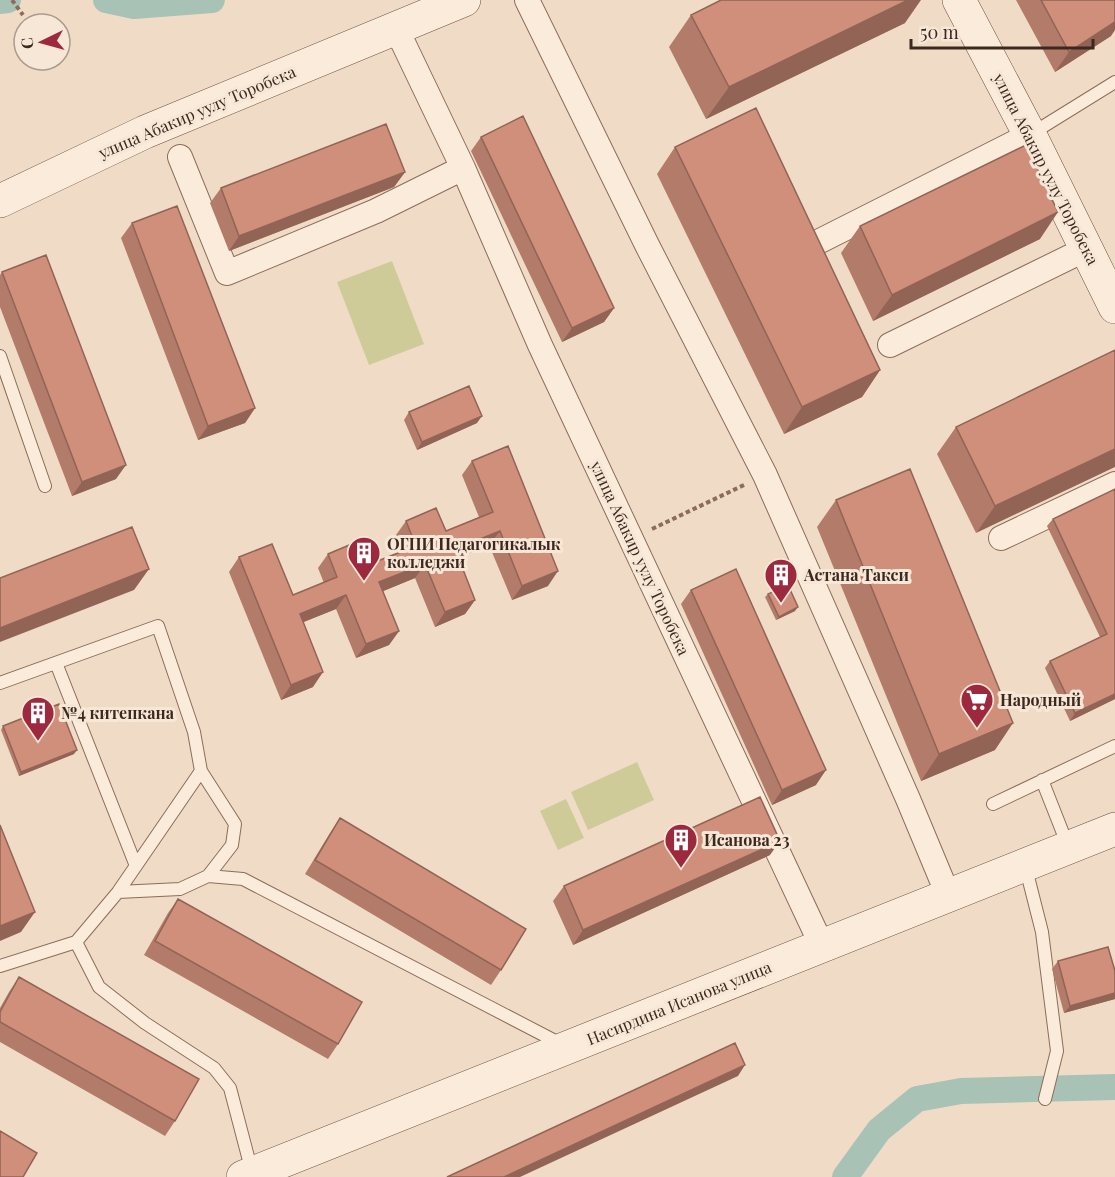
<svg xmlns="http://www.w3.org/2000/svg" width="1115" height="1177" font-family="'Playfair Display',serif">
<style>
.green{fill:#cfcb99}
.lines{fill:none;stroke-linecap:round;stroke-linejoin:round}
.canal{stroke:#a8c3b6;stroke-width:26}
.lane-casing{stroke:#8c6c5b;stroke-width:14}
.street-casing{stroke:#8c6c5b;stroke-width:26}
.secondary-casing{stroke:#6e4d3e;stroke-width:34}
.path{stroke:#8c6c5b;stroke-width:4;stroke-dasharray:4.5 3;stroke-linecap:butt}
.lane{stroke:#faebda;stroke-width:12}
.street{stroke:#faebda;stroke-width:24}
.secondary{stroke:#faebda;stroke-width:33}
.wall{fill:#b27b6a}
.shaded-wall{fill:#916456}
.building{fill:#cf8f7b;stroke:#916456;stroke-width:1.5}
.labels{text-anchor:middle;stroke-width:6;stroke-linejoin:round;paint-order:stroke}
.street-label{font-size:16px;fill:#3c281f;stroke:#f7e7d6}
.poi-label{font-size:16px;font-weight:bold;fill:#3c281f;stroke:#f7e7d6;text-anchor:start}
</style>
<rect width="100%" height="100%" fill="#f0dcc6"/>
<!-- green -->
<path class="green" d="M392,261L424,344L369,365L337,282Z
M637,762L654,800L588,830L571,792Z
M566,799L584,838L558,850L540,811Z"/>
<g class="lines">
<!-- canal -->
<path class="canal" d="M106,0L134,6L212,0
M0,1L8,0
M845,1177L879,1130L917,1099L961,1091L1115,1087"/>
<!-- lane casing -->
<g class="lane-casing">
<path id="lane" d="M1031,134L1115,82
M0,356L45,486
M56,663L136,866
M0,683L158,626L194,732L201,771L118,892L76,942L0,966
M1042,780L1068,846
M993,804L1115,746
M1025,865L1042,932L1057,1051L1045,1099
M208,876L243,879L561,1044
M118,892L180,889L208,876L232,845L235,824L201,771
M76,942L99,987L145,1023L214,1068L230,1088L252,1172"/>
</g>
<!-- street casing -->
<g class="street-casing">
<path id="street" d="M527,0L647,245L765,475L908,799L948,895
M396,28L463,168L540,345L822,946
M180,157L227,273L376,211L463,168
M812,245L1030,135
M890,345L1086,249
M1001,538L1115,484"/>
</g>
<!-- secondary casing -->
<g class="secondary-casing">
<path id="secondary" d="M959,0L1030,135L1115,307
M0,201L145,132L464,0
M243,1177L1115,829"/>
</g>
<!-- path -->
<path class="path" d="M12,0L23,15
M652,529L746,484"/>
<!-- lane -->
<use href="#lane" class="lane"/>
<!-- street -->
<use href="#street" class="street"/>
<!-- secondary -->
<use href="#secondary" class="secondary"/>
</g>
<!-- wall -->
<path class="wall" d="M1016,0H1115L1111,36L1055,72Z
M691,15L905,23L706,119L669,47Z
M481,137L614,308L604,322L562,342L471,151Z
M675,147L880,370L862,397L784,434L657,174Z
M405,172L394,187L229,251L210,203L221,188Z
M132,223L255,408L245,423L198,440L121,238Z
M860,226L1040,239L873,321L841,253Z
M2,272L116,479L72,496L0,307V275Z
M1115,350L976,533L937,454L956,427Z
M409,412L477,423L417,450L404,420Z
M472,461L548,586L512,600L489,545L458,558L475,600L465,614L435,627L415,578L383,591L399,631L389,645L356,658L336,609L303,622L313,687L281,700L229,572L239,557L293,595L324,583L318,568L328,554L370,564L402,551L396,535L406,521L446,531L479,517L462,475Z
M1115,489V699L1070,721L1045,668L1050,661L1100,637L1047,526L1053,519Z
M836,500L995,750L921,781L817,527Z
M691,590L816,785L772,805L681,604Z
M768,594L795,611L776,620L765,597Z
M3,726L74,754L19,776L1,730Z
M340,818L501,970L491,985L305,874L330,833Z
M770,855L573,945L553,901L564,886Z
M178,899L338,1044L328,1059L144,955L168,913Z
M1058,961L1115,971V999L1064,1013L1052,969Z
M19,977L175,1121L165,1136L0,1042V1008L9,992Z"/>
<!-- shaded-wall -->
<path class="shaded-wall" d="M908,0H921L905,23L706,119L729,87Z
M1115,22V30L1111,36L1055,72L1069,52Z
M405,172L394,187L229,251L239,236Z
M1058,212L1040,239L873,321L892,295Z
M614,308L604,322L562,342L572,328Z
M880,370L862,397L784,434L802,407Z
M255,408L245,423L198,440L208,426Z
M482,416L477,423L417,450L422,442Z
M1115,449V467L976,533L995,506Z
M126,465L116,479L72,496L82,482Z
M500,531L489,545L444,564L455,549Z
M425,564L415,578L369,597L379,582Z
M149,569L134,590L0,642V628Z
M558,571L548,586L512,600L522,586Z
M346,595L336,609L289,628L300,614Z
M475,600L465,614L435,627L445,612Z
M798,607L795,611L776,620L779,617Z
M399,631L389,645L356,658L366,644Z
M323,672L313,687L281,700L291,685Z
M1115,694V699L1070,721L1075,713Z
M1013,723L995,750L921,781L939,754Z
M77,750L74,754L19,776L21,772Z
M826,770L816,785L772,805L782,790Z
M780,841L770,855L573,945L583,930Z
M35,912L21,932L0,941V926Z
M1115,993V999L1064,1013L1070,1006Z
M745,1065L738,1076L520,1177H504Z"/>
<!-- building -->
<path class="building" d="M721,0H908L729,87L691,15Z
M1041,0H1115V22L1069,52Z
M756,108L880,370L802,407L675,147Z
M523,116L614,308L572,328L481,137Z
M386,124L405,172L239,236L221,188Z
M1026,145L1058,212L892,295L860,226Z
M177,206L255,408L208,426L132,223Z
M46,255L126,465L82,482L2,272Z
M1115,350V449L995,506L956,427Z
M469,386L482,416L422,442L409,412Z
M508,446L558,571L522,586L500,531L455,549L475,600L445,612L425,564L379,582L399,631L366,644L346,595L300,614L323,672L291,685L239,557L272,544L293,595L337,577L328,554L361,540L370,564L416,546L406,521L436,508L446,531L493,512L472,461Z
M910,469L1013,723L939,754L836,500Z
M1115,489V694L1075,713L1050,661L1107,634L1053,519Z
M132,527L149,569L0,628V578Z
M736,569L826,770L782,790L691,590Z
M788,585L798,607L779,617L768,594Z
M59,704L77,750L21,772L3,726Z
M760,797L780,841L583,930L564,886Z
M340,818L526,929L501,970L315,860Z
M0,825L35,912L0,926Z
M178,899L362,1002L338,1044L155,941Z
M1108,947L1115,971V993L1070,1006L1058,961Z
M19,977L199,1079L175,1121L0,1022V1012Z
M735,1043L745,1065L504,1177H447Z
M0,1131L37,1153L23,1177H0Z"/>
<!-- icons -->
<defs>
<g id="building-pin" transform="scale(1.725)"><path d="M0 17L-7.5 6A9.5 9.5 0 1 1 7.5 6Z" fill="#9d293f" stroke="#f7e7d6"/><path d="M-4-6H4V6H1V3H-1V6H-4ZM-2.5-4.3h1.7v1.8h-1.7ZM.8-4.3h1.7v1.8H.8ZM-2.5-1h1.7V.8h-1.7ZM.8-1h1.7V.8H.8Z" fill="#fff"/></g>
<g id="supermarket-pin" transform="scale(1.725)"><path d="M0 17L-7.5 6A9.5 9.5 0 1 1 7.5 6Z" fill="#9d293f" stroke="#f7e7d6"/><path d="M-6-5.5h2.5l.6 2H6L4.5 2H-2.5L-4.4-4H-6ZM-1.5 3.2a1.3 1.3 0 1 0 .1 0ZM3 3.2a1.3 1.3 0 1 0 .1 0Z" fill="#fff"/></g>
</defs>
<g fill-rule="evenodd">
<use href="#building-pin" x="364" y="553"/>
<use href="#building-pin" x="781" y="575"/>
<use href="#supermarket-pin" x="977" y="700"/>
<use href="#building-pin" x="38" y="713"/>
<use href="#building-pin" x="681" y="840"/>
</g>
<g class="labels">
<!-- street labels -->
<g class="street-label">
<text transform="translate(197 112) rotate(-23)" y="6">улица Абакир уулу Торобека</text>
<text transform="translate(1046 169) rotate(63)" y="6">улица Абакир уулу Торобека</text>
<text transform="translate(640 558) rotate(65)" y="6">улица Абакир уулу Торобека</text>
<text transform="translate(679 1003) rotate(-22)" y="6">Насирдина Исанова улица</text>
</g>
<!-- poi labels -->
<g class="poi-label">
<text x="387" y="550">ОГПИ Педагогикалык<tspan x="387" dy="18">колледжи</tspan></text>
<text x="804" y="581">Астана Такси</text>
<text x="1000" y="706">Народный</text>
<text x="61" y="719">№4 китепкана</text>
<text x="704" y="846">Исанова 23</text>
</g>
</g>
<!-- north arrow -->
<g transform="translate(42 42) rotate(265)"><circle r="28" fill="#f7e7d6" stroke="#ac9b8d" stroke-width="1.5"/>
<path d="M0-4.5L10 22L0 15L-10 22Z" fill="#9d293f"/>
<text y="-9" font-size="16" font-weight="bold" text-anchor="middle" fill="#3c281f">С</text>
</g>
<!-- scale -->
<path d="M911 39v9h182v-9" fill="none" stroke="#3c281f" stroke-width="3"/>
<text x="920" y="39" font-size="18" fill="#3c281f" stroke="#f7e7d6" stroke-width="4.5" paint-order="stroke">50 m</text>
</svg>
